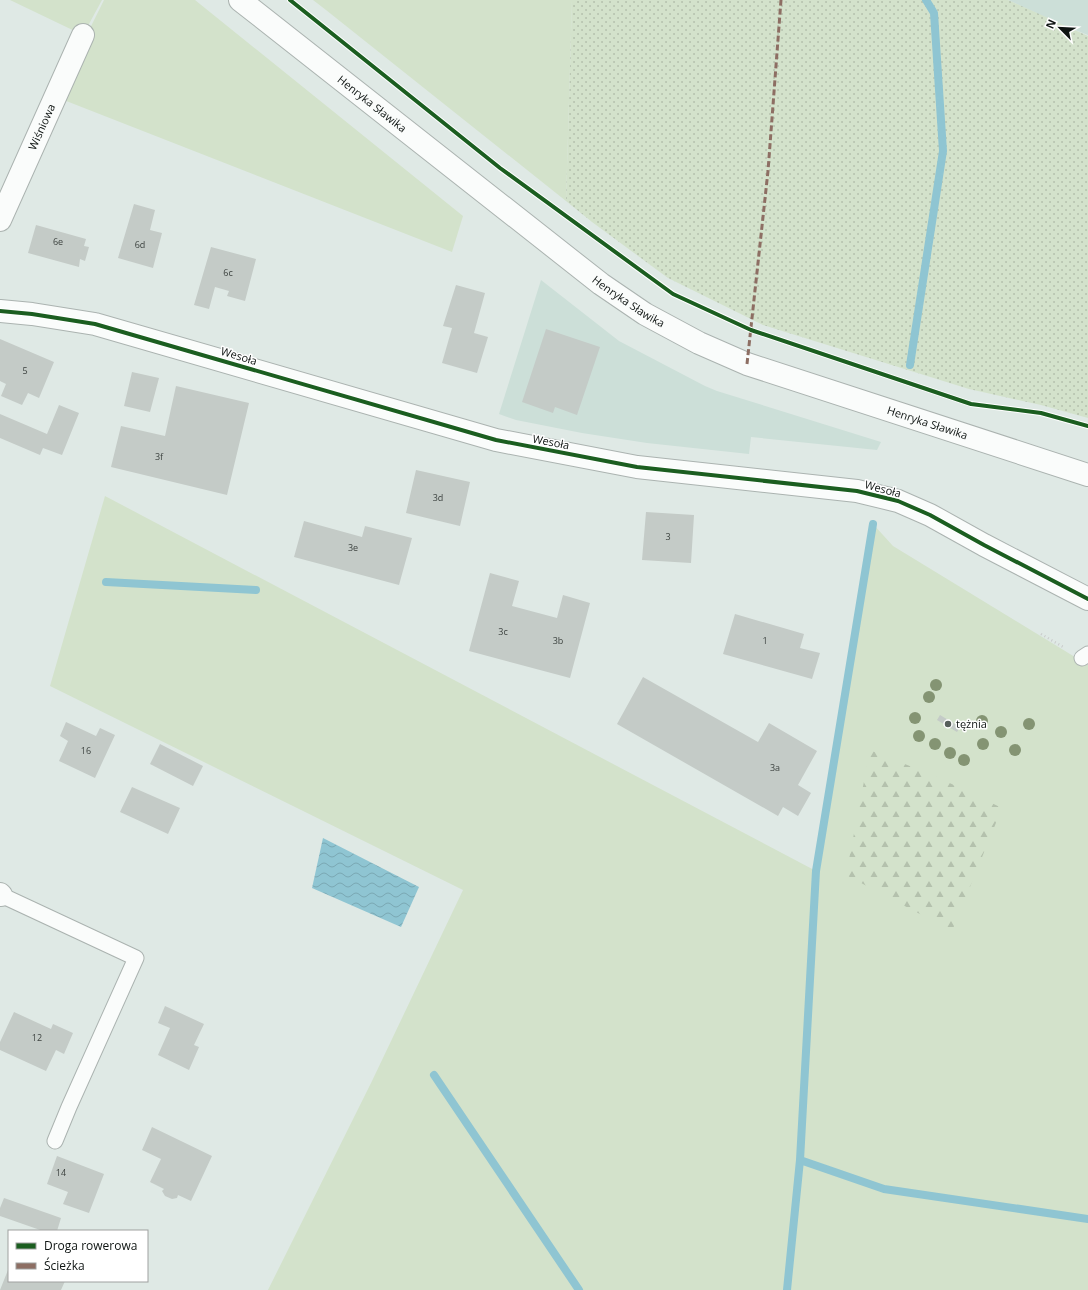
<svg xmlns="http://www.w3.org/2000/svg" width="1088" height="1290" font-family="'Open Sans',sans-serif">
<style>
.built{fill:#ccdfd8}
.green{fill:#d3e2cb}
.forest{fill:url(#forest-firs)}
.garden{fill:url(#garden-dots)}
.water{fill:url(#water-waves)}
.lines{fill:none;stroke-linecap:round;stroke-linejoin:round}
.stream{stroke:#8fc5d2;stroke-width:8}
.building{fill:#c4cbc7}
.lane-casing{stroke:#abb3b0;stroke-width:17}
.street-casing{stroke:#abb3b0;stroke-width:24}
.secondary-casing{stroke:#abb3b0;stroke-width:24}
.path{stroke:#c9cbcb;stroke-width:2.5;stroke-dasharray:1 3;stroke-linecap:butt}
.lane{stroke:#fafcfb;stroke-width:15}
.street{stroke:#fafcfb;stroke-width:22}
.secondary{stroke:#fafcfb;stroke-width:22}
.quiet{stroke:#8d6e63;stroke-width:3;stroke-dasharray:6 3;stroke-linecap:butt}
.cycleway-casing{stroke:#fff;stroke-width:6}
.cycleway{stroke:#1b5e20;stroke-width:4}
.tree{fill:#849473}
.poi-dot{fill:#575f5c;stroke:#fff;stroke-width:1.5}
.labels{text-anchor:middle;stroke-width:3;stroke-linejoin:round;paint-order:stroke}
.number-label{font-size:9px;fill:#3c423f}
.street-label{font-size:11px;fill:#0e1412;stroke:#fff}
.poi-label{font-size:11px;fill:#0e1412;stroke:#fff;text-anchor:start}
</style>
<defs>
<pattern id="forest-firs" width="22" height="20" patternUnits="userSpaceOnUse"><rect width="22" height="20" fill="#d3e2cb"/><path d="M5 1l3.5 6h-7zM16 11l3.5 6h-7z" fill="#b4c1ad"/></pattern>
<pattern id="garden-dots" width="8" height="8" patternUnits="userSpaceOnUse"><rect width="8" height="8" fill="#d3e2cb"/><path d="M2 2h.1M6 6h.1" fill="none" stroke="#b4c1ad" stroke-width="1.8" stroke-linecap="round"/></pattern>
<pattern id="water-waves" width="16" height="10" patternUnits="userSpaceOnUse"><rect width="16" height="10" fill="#8fc5d2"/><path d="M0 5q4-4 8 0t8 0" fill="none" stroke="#7aa8b3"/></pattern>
</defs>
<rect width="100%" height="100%" fill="#dfe9e5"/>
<!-- built -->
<path class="built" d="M1008,0H1088V35L1060,24Z
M541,280L619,341L705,386L717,391L881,442L877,450L751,437L749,454L647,443L582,433L516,420L499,414Z"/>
<!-- green -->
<path class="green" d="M10,0H102L83,35Z
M104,0H195L463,216L452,252L56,97Z
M313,0H572L566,201L326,10Z
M105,496L816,871L873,524L893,546L1088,665V1290H268L372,1081L463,890L50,686Z"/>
<!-- forest -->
<path class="forest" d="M870,750L937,777L1002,808L952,931L846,875Z"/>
<!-- garden -->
<path class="garden" d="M572,0H1008L1088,36V418L1041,405L969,389L763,325L668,278L592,222L566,201Z"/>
<!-- water -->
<path class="water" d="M323,838L419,887L401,927L312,888Z"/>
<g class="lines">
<!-- stream -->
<path class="stream" d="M910,365L943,151L934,13L926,0
M873,524L816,871L800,1160L884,1189L1088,1219
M106,582L256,590
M434,1075L579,1290
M787,1290L800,1160"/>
</g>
<!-- building -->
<path class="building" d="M134,204L155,210L150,230L162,233L153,268L118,258Z
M36,225L86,239L84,246L89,247L85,261L80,259L79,267L28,253Z
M211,247L256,259L245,301L227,296L229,291L215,287L209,309L194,305Z
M456,285L485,293L474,333L488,337L477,373L442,363L452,328L443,326Z
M546,329L600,347L577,415L555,407L553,413L522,402Z
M0,339L54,362L39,398L28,393L22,405L1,396L6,384L0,381Z
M132,372L159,378L150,412L124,406Z
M176,386L249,403L227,495L111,467L121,426L165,436Z
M59,405L79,413L62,455L43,448L40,455L0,438V414L47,434Z
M416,470L470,482L460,526L406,513Z
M646,512L694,515L691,563L642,560Z
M304,521L362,537L365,526L412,538L399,585L294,557Z
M490,573L519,581L512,606L557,618L563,595L590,603L570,678L469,651Z
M735,614L804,634L800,648L820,653L812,679L723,654Z
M643,677L758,742L769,723L817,751L798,785L811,793L798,816L783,807L778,816L617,724Z
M940,715L960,727L957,732L937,720Z
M66,722L96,736L100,728L115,735L95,778L59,761L68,741L60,736Z
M160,744L203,766L193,786L150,764Z
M132,787L180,808L168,834L120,812Z
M165,1006L204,1024L194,1045L199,1047L189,1070L158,1055L170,1028L158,1023Z
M14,1012L51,1029L53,1024L73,1033L64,1054L56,1050L46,1071L0,1050V1042Z
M152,1127L212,1156L191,1201L178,1195L177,1198L172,1199L165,1196L162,1191L164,1189L150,1182L161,1159L142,1150Z
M57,1156L104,1174L89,1213L63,1204L68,1192L47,1184Z
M4,1198L61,1218L57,1231H43L0,1216V1208Z
M8,1270L9,1271V1281H65L61,1290H0Z"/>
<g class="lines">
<!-- lane casing -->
<g class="lane-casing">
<path id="lane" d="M1082,658L1088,654
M1,895L136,958L69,1107L55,1141"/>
</g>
<!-- street casing -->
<g class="street-casing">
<g id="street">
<path id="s1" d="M0,220L83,35"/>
<path d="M0,311L32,314L95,324L496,440L637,467L857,491L898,501L930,515L984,545L1088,599"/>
<path d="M0,894L1,895"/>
</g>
</g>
<!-- secondary casing -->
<g class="secondary-casing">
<g id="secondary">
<path id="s2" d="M240,0L601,284L645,314L699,343L747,364L1088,475"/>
</g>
</g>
<!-- path -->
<path class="path" d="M1041,634L1065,648"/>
<!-- lane -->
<use href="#lane" class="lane"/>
<!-- street -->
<use href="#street" class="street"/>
<!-- secondary -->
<use href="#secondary" class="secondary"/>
<!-- quiet -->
<path class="quiet" d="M747,364L768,171L781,0"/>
<!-- cycleway casing -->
<g class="cycleway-casing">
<path id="cycleway" d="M290,0L500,168L673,294L751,330L971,404L1041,413L1088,426
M0,311L32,314L95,324L496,440L637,467L857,491L898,501L930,515L984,545L1088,599"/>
</g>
<!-- cycleway -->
<use href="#cycleway" class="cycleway"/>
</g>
<!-- trees -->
<g class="tree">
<circle cx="936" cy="685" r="6"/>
<circle cx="929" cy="697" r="6"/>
<circle cx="915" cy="718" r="6"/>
<circle cx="982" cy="721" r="6"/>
<circle cx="1029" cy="724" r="6"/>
<circle cx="1001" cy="732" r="6"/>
<circle cx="919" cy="736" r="6"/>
<circle cx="935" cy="744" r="6"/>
<circle cx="983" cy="744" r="6"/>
<circle cx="1015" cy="750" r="6"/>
<circle cx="950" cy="753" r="6"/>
<circle cx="964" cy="760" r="6"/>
</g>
<!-- markers -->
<circle class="poi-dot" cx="948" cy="724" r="4"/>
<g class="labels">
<!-- number labels -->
<g class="number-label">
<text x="58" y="245">6e</text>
<text x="140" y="248">6d</text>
<text x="228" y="276">6c</text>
<text x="25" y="374">5</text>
<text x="159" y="460">3f</text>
<text x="438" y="501">3d</text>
<text x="668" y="540">3</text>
<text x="353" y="551">3e</text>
<text x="503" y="635">3c</text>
<text x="558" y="644">3b</text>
<text x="765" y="644">1</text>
<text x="86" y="754">16</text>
<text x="775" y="771">3a</text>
<text x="37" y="1041">12</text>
<text x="61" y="1176">14</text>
</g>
<!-- street labels -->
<g class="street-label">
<text dy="4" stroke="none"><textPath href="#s2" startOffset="168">Henryka Sławika</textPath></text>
<text dy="4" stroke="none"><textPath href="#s1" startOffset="102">Wiśniowa</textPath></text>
<text dy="4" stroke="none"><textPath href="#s2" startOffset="492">Henryka Sławika</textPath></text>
<text transform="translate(239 356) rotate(17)" y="4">Wesoła</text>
<text dy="4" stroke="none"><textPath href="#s2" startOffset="816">Henryka Sławika</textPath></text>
<text transform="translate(551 442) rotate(11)" y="4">Wesoła</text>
<text transform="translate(883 489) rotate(15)" y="4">Wesoła</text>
</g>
<!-- poi labels -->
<g class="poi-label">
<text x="956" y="728">tężnia</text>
</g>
</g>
<!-- legend -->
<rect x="8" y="1230" width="140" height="52" fill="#ffffff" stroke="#9fa1a0"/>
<rect x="16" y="1243" width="20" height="6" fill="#1b5e20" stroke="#9fa1a0"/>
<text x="44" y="1250" font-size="12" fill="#0e1412">Droga rowerowa</text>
<rect x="16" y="1263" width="20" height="6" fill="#8d6e63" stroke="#9fa1a0"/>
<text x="44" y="1270" font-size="12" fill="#0e1412">Ścieżka</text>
<!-- north arrow -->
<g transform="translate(1060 28) rotate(294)" stroke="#ffffff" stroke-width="3" paint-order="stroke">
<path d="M0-3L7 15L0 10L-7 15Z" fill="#0e1412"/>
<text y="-6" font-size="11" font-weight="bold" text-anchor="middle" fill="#0e1412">N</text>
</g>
</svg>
